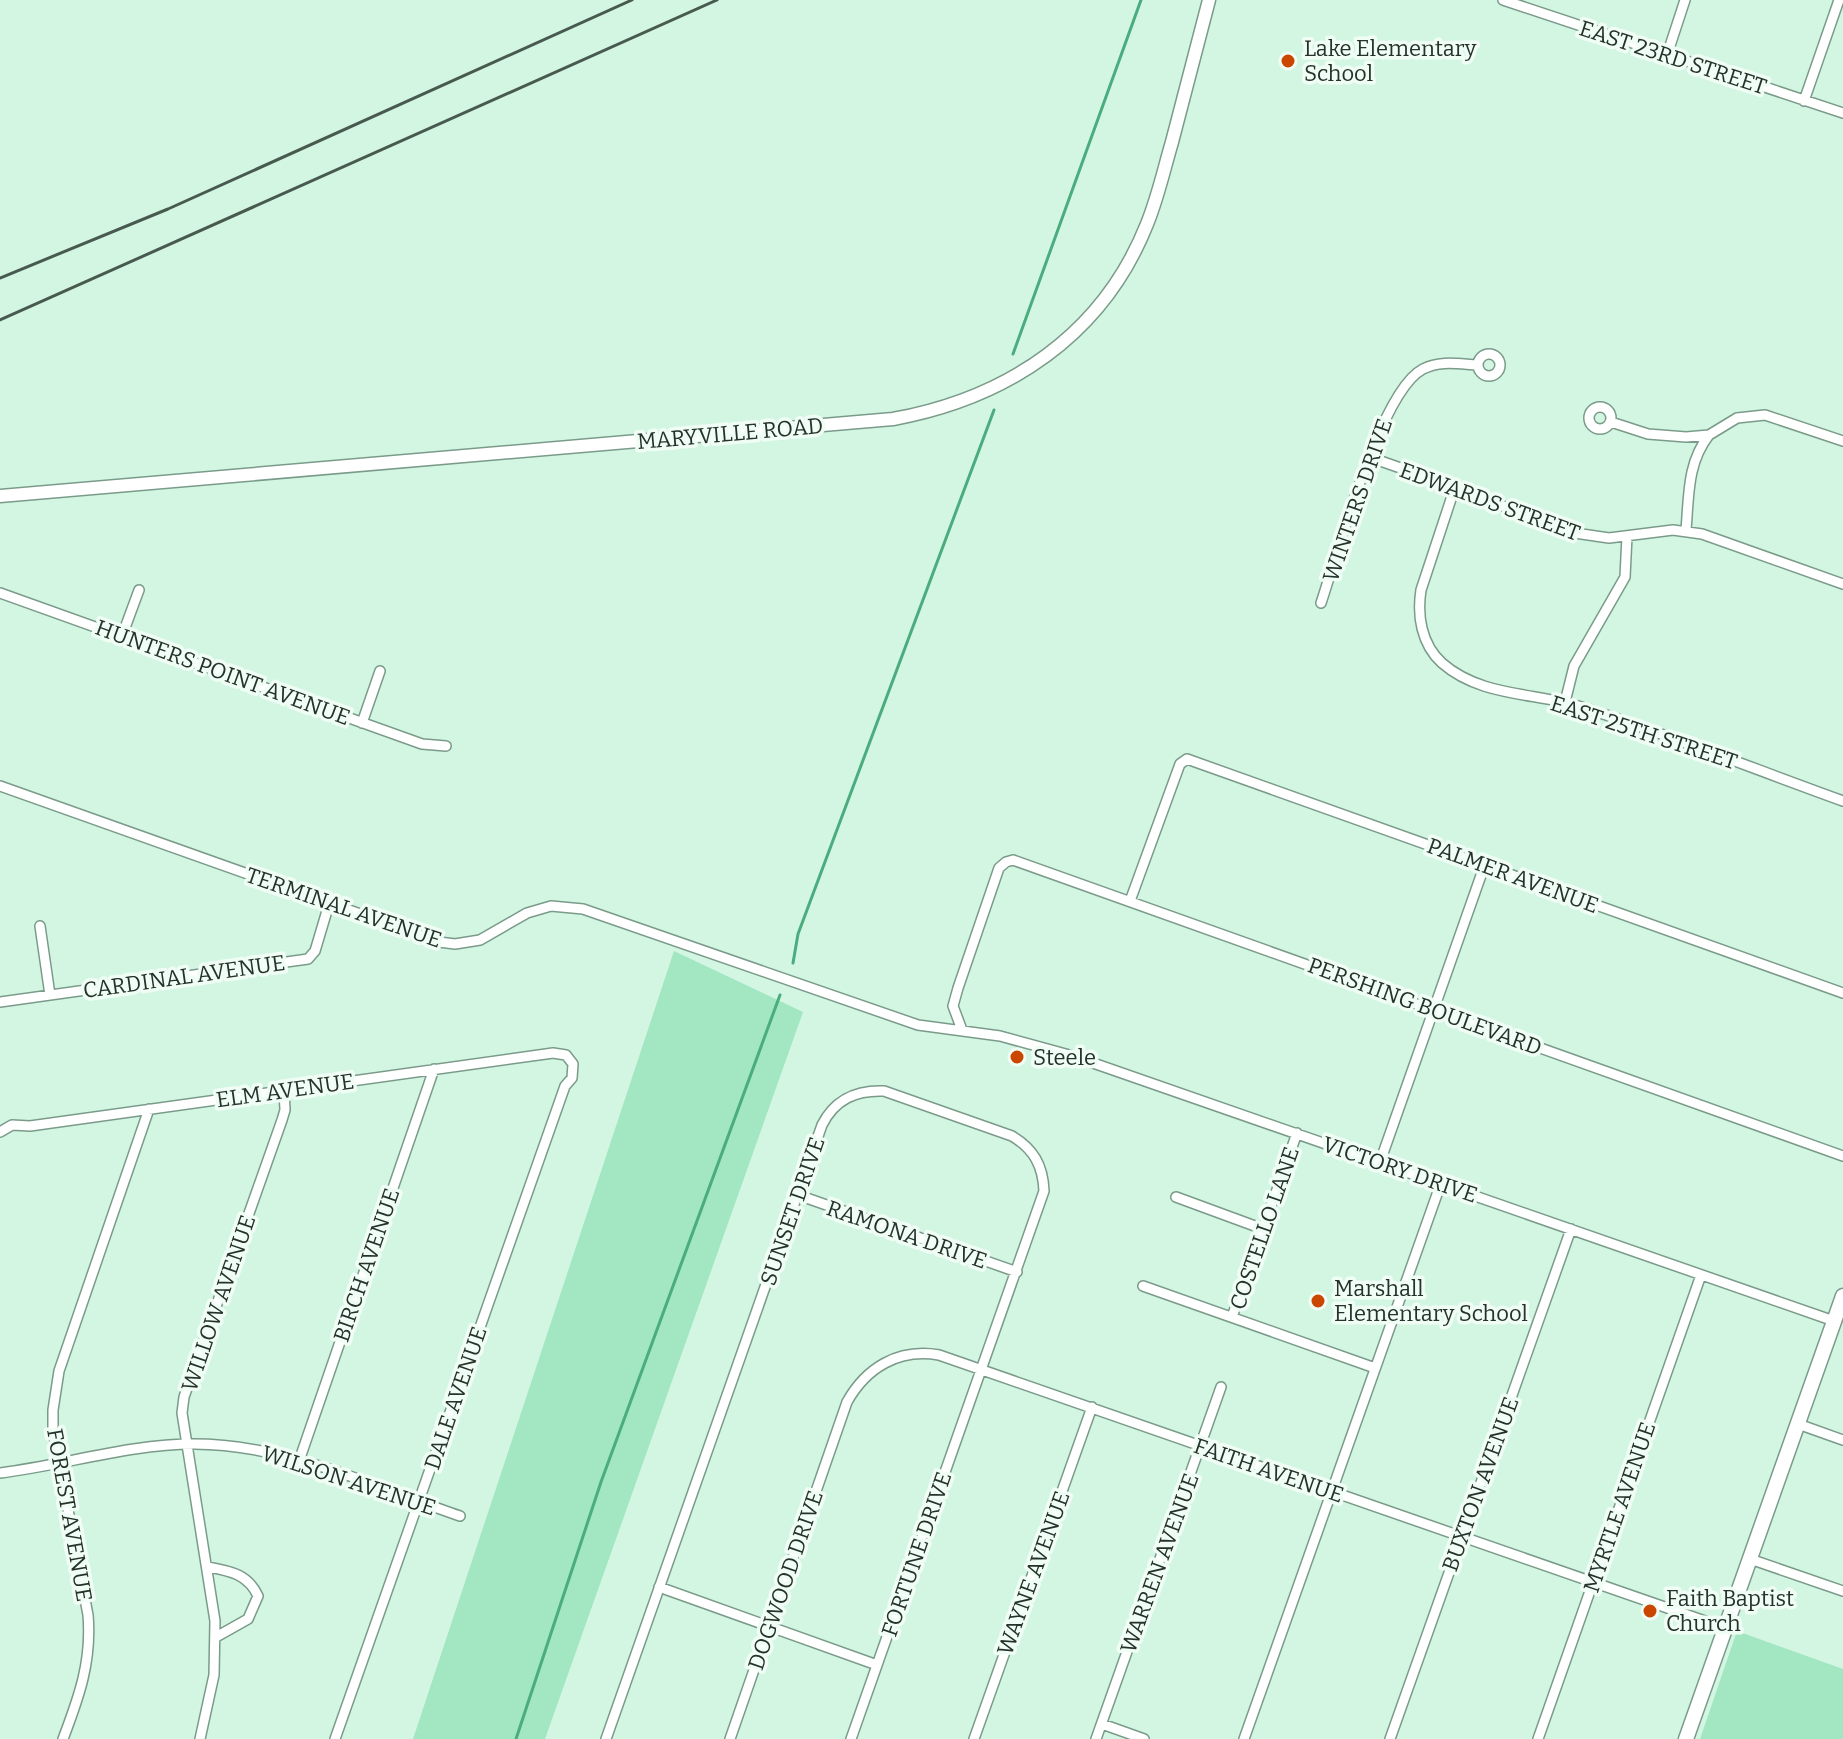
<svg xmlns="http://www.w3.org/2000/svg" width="1843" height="1739" font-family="Bitter,serif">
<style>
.green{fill:#a2e6c2}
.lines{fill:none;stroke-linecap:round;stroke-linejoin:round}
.stream{stroke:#4aac7f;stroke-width:3}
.street-casing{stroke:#7b9b8a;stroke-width:12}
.secondary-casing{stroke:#7b9b8a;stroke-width:15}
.primary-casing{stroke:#7b9b8a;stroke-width:17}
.street{stroke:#fff;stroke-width:9}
.secondary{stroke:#fff;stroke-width:12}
.primary{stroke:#fff;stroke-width:14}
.rail{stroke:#485a50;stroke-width:3}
.poi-dot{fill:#cb4600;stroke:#f0fdf5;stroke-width:3}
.labels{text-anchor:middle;stroke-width:7;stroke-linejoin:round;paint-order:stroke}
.poi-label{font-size:22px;fill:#25322b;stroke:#f0fdf5;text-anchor:start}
.street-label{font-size:22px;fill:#25322b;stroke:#f0fdf5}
</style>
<rect width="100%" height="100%" fill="#d3f6e3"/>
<!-- green -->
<path class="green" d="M674,951L803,1012L545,1739H413Z
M1737,1631L1843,1669V1739H1700Z"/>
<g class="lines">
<!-- stream -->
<path class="stream" d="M1013,354L1141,0
M793,963L798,934L994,410
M516,1739L601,1482L780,995"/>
<!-- street casing -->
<g class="street-casing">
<path id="street" d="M1503,0L1843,113
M1667,55L1685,0
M1804,101L1839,0
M1478 365a11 11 0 1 1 22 0a11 11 0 1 1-22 0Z
M1589 418a11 11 0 1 1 22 0a11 11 0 1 1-22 0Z
M1611,422L1648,434L1686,437L1709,435L1737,418L1765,415L1843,441
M1369,457L1455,487L1568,532L1609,538L1673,530L1702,534L1843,584
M1455,487L1421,590C1417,615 1421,644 1442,663C1482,698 1537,692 1585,708C1672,736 1757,770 1843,801
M1686,530C1689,496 1687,463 1709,435
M0,593L422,744L446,746
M1321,603C1338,553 1380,391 1423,369C1440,360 1459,364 1477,365
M122,636L139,590
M1565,702L1574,666L1625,577L1627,536
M362,723L380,671
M0,786L439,942L455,944L480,940L527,913L551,906L583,909L918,1025L1000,1036L1073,1056L1834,1321
M1130,901L1180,764L1187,759L1843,993
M40,926L50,995
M0,1002L308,959L315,951L329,904
M962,1030L953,1006L958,988L999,868L1006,862L1013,860L1843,1156
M0,1132L12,1125L30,1126L553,1053L566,1055L573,1064L572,1078L565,1086L335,1739
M1380,1162L1485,864
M798,1195L1017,1272
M1176,1197L1263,1229
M1143,1286L1375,1368
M1232,1317L1297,1133
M1798,1424L1843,1440
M299,1461L434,1069
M0,1473C65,1465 129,1444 194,1444C286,1444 375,1487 460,1516
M1750,1559L1843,1591
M208,1567C230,1571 248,1574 258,1596L248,1619L216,1637
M659,1587L877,1665
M1102,1724L1144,1739
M63,1739C79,1697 92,1661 88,1615L53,1431V1410L59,1371L149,1109
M200,1739L214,1675L215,1621L182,1413L184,1397L282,1120L285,1110L284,1090
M606,1739L822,1125C835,1099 856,1090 884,1091L1012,1136C1034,1149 1043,1166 1044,1191L851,1739
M730,1739L847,1402C866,1368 898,1348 939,1355L1725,1628
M974,1739L1092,1407
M1096,1739L1221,1387
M1244,1739L1441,1183
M1390,1739L1571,1229
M1538,1739L1701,1275"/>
</g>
<!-- secondary casing -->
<g class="secondary-casing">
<path id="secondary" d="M0,496L893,419C1008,398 1103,335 1147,224C1158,197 1164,169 1172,142C1184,95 1197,47 1209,0"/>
</g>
<!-- primary casing -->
<g class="primary-casing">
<path id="primary" d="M1686,1739L1843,1296"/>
</g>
<!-- street -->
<use href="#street" class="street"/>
<!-- secondary -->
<use href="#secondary" class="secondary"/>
<!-- primary -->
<use href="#primary" class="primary"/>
<!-- rail -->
<path class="rail" d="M0,278L168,209L632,0
M0,320L717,0"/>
</g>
<!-- markers -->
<g class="poi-dot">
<circle cx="1288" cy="61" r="8"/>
<circle cx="1017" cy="1057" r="8"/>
<circle cx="1318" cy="1301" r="8"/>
<circle cx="1650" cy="1611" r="8"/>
</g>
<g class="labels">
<!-- poi labels -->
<g class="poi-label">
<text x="1304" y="56">Lake Elementary<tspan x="1304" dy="25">School</tspan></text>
<text x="1033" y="1065">Steele</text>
<text x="1334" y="1296">Marshall<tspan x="1334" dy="25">Elementary School</tspan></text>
<text x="1666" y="1606">Faith Baptist<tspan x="1666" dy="25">Church</tspan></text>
</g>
<!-- street labels -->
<g class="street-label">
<text transform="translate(1673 57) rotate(18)" y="8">EAST 23RD STREET</text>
<text transform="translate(730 433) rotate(-5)" y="8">MARYVILLE ROAD</text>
<text transform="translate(1357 500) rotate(-71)" y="8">WINTERS DRIVE</text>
<text transform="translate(1490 501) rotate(20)" y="8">EDWARDS STREET</text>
<text transform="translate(223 672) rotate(20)" y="8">HUNTERS POINT AVENUE</text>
<text transform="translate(1644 732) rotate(18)" y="8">EAST 25TH STREET</text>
<text transform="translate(1513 875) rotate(20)" y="8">PALMER AVENUE</text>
<text transform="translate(344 907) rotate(19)" y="8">TERMINAL AVENUE</text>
<text transform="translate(184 976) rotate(-8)" y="8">CARDINAL AVENUE</text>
<text transform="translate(1425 1006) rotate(20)" y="8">PERSHING BOULEVARD</text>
<text transform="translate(285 1090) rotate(-8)" y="8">ELM AVENUE</text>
<text transform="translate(1400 1169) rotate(19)" y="8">VICTORY DRIVE</text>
<text transform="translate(792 1211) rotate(-71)" y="8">SUNSET DRIVE</text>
<text transform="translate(1264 1228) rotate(-71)" y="8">COSTELLO LANE</text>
<text transform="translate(907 1234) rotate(19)" y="8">RAMONA DRIVE</text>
<text transform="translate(366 1265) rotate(-71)" y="8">BIRCH AVENUE</text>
<text transform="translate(218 1303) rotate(-71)" y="8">WILLOW AVENUE</text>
<text transform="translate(455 1398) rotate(-71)" y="8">DALE AVENUE</text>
<text transform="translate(1269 1470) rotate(19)" y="8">FAITH AVENUE</text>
<text transform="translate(349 1480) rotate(18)" y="8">WILSON AVENUE</text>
<text transform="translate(1480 1484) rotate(-70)" y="8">BUXTON AVENUE</text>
<text transform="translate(1619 1507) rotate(-71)" y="8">MYRTLE AVENUE</text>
<text transform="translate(70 1515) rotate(80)" y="8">FOREST AVENUE</text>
<text transform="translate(916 1554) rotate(-71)" y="8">FORTUNE DRIVE</text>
<text transform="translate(1159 1563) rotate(-70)" y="8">WARREN AVENUE</text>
<text transform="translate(1033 1573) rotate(-70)" y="8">WAYNE AVENUE</text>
<text transform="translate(785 1580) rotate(-71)" y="8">DOGWOOD DRIVE</text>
</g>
</g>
</svg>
